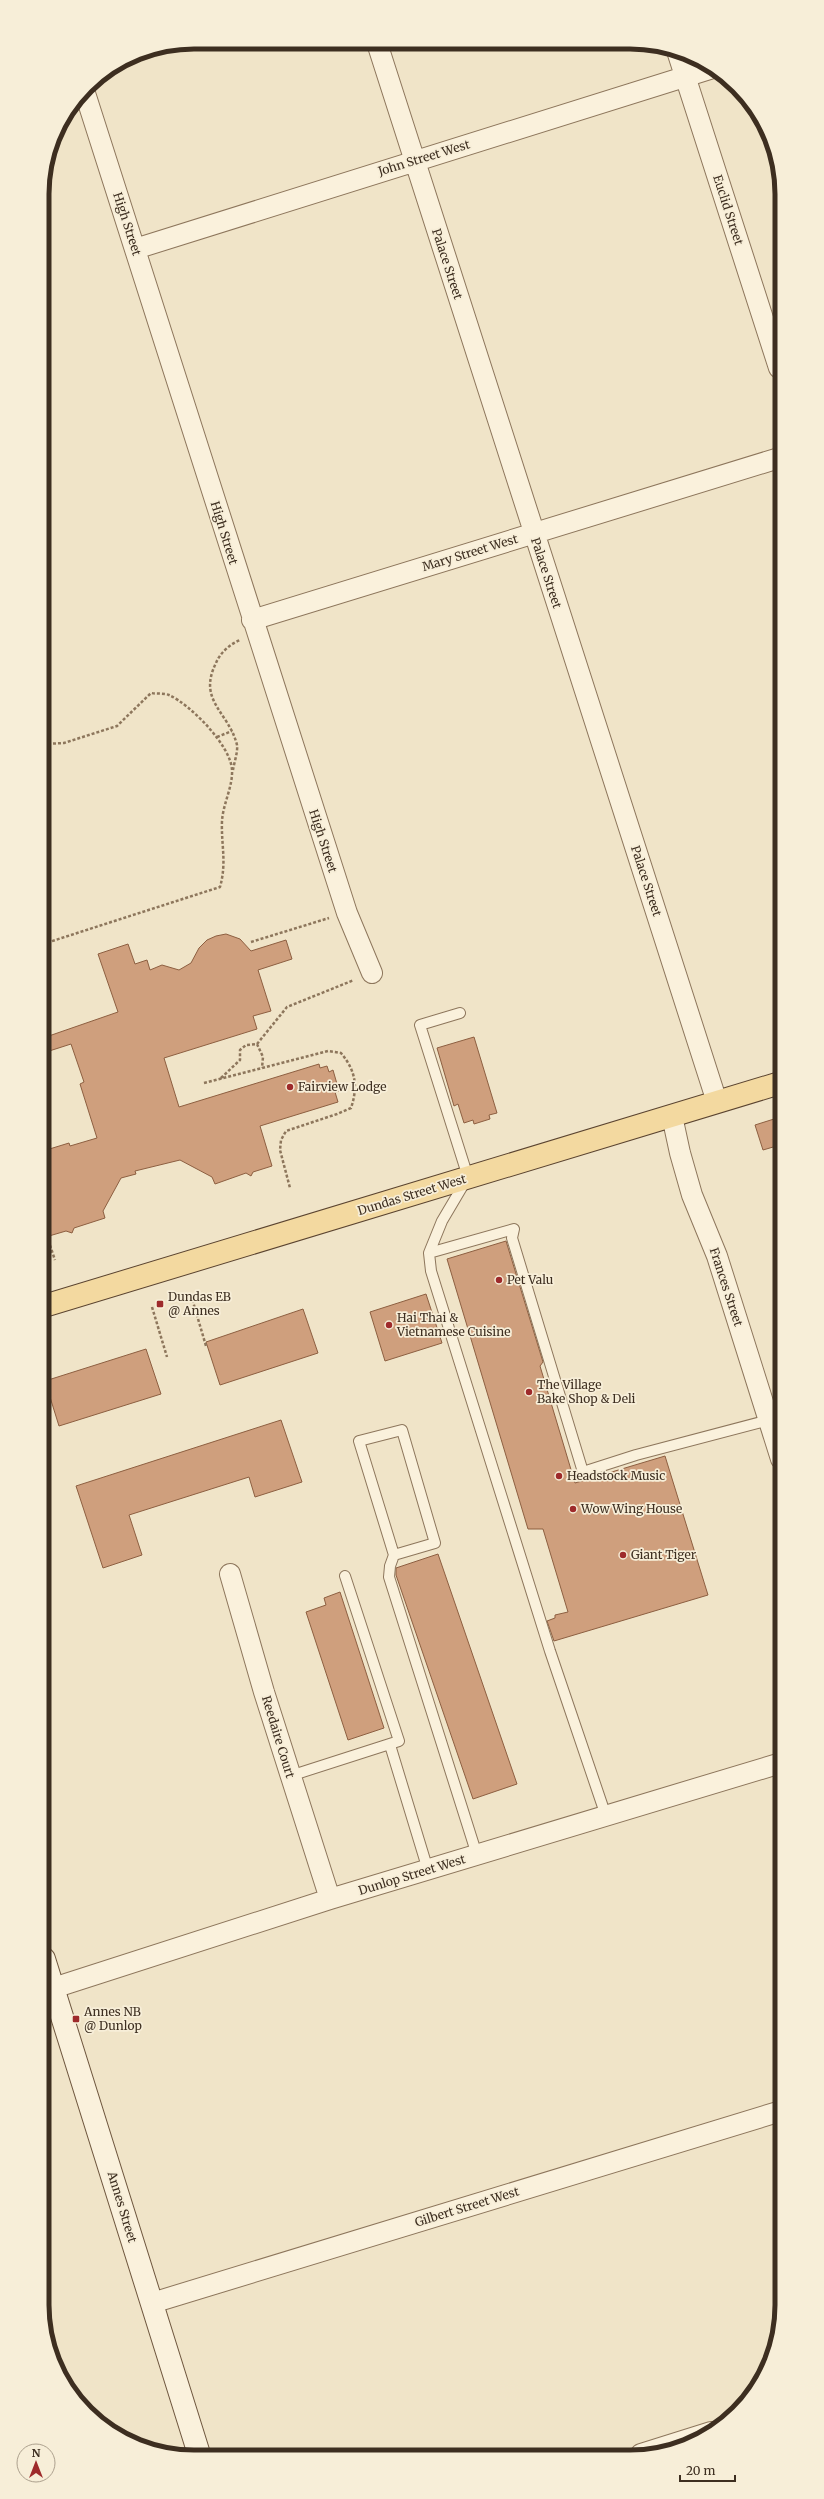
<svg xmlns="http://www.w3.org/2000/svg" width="824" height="2499" font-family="Merriweather,serif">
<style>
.building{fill:#cf9f7d;stroke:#8d5f41}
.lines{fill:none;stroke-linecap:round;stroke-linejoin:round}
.lane-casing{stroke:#8d765c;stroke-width:12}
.street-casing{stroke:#8d765c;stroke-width:22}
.secondary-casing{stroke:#6f573f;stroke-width:24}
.primary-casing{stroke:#5b4430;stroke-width:24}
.path{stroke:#8d765c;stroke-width:2.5;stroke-dasharray:3 2;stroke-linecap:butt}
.lane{stroke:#faf1dc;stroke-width:10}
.street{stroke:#faf1dc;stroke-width:20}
.secondary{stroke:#faf1dc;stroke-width:22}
.primary{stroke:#f3d9a0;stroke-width:22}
.poi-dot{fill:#9e2a2b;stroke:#f7eed8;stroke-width:1.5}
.labels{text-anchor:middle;stroke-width:3.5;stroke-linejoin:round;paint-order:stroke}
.street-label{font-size:12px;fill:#3d2e20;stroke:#f7eed8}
.poi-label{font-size:12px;fill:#3d2e20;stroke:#f7eed8;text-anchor:start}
.rim{fill:none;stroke:#3d2e20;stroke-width:5}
</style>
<rect width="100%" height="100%" fill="#f0e4c8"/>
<!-- building -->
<path class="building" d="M226,934L240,939L251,951L286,940L292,959L258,970L271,1011L253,1016L257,1029L164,1058L179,1107L319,1064L320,1068L327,1066L329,1072L333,1070L339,1091L335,1092L338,1102L260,1126L272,1166L253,1172L251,1176L246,1173L215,1184L212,1177L180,1160L135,1171L136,1174L121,1178L103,1211L105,1218L74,1228L72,1233L66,1231L49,1236L44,1218L43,1151L69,1143L70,1146L97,1138L80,1084L84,1082L71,1044L43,1053V1038L118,1012L98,954L128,944L135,964L147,960L150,970L162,965L179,970L191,963L199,948L207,940L216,936Z
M474,1037L497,1113L489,1115L490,1119L474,1124L473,1120L464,1123L458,1104L454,1106L437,1048Z
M774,1119L780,1145L763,1150L755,1125Z
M506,1241L543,1362L540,1366L575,1483L665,1456L708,1595L554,1641L547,1621L555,1618V1615L568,1612L543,1529H528L447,1259Z
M426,1294L442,1343L385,1361L370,1312Z
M303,1309L318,1353L220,1385L206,1342Z
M146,1349L161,1394L59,1426L45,1381Z
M281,1420L302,1482L255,1497L249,1477L129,1515L142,1555L103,1568L76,1486Z
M438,1554L517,1784L473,1799L396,1575V1568Z
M340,1592L384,1728L348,1740L306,1612L326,1605L324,1598Z"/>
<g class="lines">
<!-- lane casing -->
<g class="lane-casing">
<path id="lane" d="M460,1013L420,1025L468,1177L442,1221L429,1253L431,1271L550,1651L606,1816
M429,1253L514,1229L512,1238L583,1472L636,1455L769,1420
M394,1555L359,1441L402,1430L435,1543L394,1555L390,1566L389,1577L477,1855
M390,1745L428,1870
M290,1776L399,1741L345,1576"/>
</g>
<!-- street casing -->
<g class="street-casing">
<path id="street" d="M377,43L717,1102
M677,51L779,368
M84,90L347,913L372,973
M135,249L713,68
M252,620L779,458
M672,1116L680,1153L692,1195L717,1256L781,1459
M230,1574L264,1692L330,1899
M44,1991L330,1899L781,1763
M152,2303L781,2111
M641,2454L711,2432"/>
</g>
<!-- secondary casing -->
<g class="secondary-casing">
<path id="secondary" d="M44,1959L199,2454"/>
</g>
<!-- primary casing -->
<g class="primary-casing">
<path id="primary" d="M44,1306L780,1083"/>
</g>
<!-- path -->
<path class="path" d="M217,737L232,731
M43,744L64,743L117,726L151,693C157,694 164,693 169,695C191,705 231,746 232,770C233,786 223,804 222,821C221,845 227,862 220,887L43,944
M233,770C234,763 238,752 237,745C229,712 197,701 216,663C220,653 230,644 240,640
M251,942L329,918
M257,1044L263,1057L262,1068
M221,1078L240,1060V1050L246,1045L257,1044L287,1007L354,980
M204,1083L328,1051L341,1053C356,1071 358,1087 351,1108L337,1114L286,1131L281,1140L280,1150L290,1188
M45,1231L55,1260
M191,1295L206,1346
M152,1307L167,1357"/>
<!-- lane -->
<use href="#lane" class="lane"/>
<!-- street -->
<use href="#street" class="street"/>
<!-- secondary -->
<use href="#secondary" class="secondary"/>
<!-- primary -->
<use href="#primary" class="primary"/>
</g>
<!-- markers -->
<g class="poi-dot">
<circle cx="290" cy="1087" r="4"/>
<circle cx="499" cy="1280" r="4"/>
<rect x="156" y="1300" width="8" height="8" rx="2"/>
<circle cx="389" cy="1325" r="4"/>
<circle cx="529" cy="1392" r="4"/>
<circle cx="559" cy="1476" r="4"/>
<circle cx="573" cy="1509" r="4"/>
<circle cx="623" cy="1555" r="4"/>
<rect x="72" y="2015" width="8" height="8" rx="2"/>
</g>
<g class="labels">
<!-- street labels -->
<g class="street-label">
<text transform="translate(424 158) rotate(-17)" y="4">John Street West</text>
<text transform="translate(728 210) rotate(72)" y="4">Euclid Street</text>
<text transform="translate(127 224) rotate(72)" y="4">High Street</text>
<text transform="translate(447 264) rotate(72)" y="4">Palace Street</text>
<text transform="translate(224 533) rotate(73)" y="4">High Street</text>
<text transform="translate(470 553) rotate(-17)" y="4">Mary Street West</text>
<text transform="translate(546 573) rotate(72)" y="4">Palace Street</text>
<text transform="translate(323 841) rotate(72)" y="4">High Street</text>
<text transform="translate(646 881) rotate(72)" y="4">Palace Street</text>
<text transform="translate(412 1195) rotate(-17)" y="4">Dundas Street West</text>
<text transform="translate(726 1287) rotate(72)" y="4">Frances Street</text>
<text transform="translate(278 1737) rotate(73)" y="4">Reedaire Court</text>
<text transform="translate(412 1875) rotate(-17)" y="4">Dunlop Street West</text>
<text transform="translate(122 2207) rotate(73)" y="4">Annes Street</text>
<text transform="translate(467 2207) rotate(-17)" y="4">Gilbert Street West</text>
</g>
<!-- poi labels -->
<g class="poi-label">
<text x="298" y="1091">Fairview Lodge</text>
<text x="507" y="1284">Pet Valu</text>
<text x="168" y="1301">Dundas EB<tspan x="168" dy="14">@ Annes</tspan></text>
<text x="397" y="1322">Hai Thai &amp;<tspan x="397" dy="14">Vietnamese Cuisine</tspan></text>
<text x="537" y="1389">The Village<tspan x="537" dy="14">Bake Shop &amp; Deli</tspan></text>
<text x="567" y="1480">Headstock Music</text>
<text x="581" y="1513">Wow Wing House</text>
<text x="631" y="1559">Giant Tiger</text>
<text x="84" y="2016">Annes NB<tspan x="84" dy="14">@ Dunlop</tspan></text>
</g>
</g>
<!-- crop -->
<path d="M0 0H824V2499H0ZM194 49H630A145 145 0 0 1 775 194V2305A145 145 0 0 1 630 2450H194A145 145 0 0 1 49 2305V194A145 145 0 0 1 194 49Z" fill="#f7eed8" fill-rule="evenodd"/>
<path class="rim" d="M194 49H630A145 145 0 0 1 775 194V2305A145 145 0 0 1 630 2450H194A145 145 0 0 1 49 2305V194A145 145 0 0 1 194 49Z"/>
<!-- north arrow -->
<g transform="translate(36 2463)"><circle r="19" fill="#f7eed8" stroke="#ada18e"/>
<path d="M0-3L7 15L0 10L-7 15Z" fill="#9e2a2b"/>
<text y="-6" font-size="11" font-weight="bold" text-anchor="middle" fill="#3d2e20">N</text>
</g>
<!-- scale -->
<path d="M680 2475v6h55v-6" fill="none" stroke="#3d2e20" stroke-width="2"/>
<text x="686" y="2475" font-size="12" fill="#3d2e20" stroke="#f7eed8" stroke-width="3" paint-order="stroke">20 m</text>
</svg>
